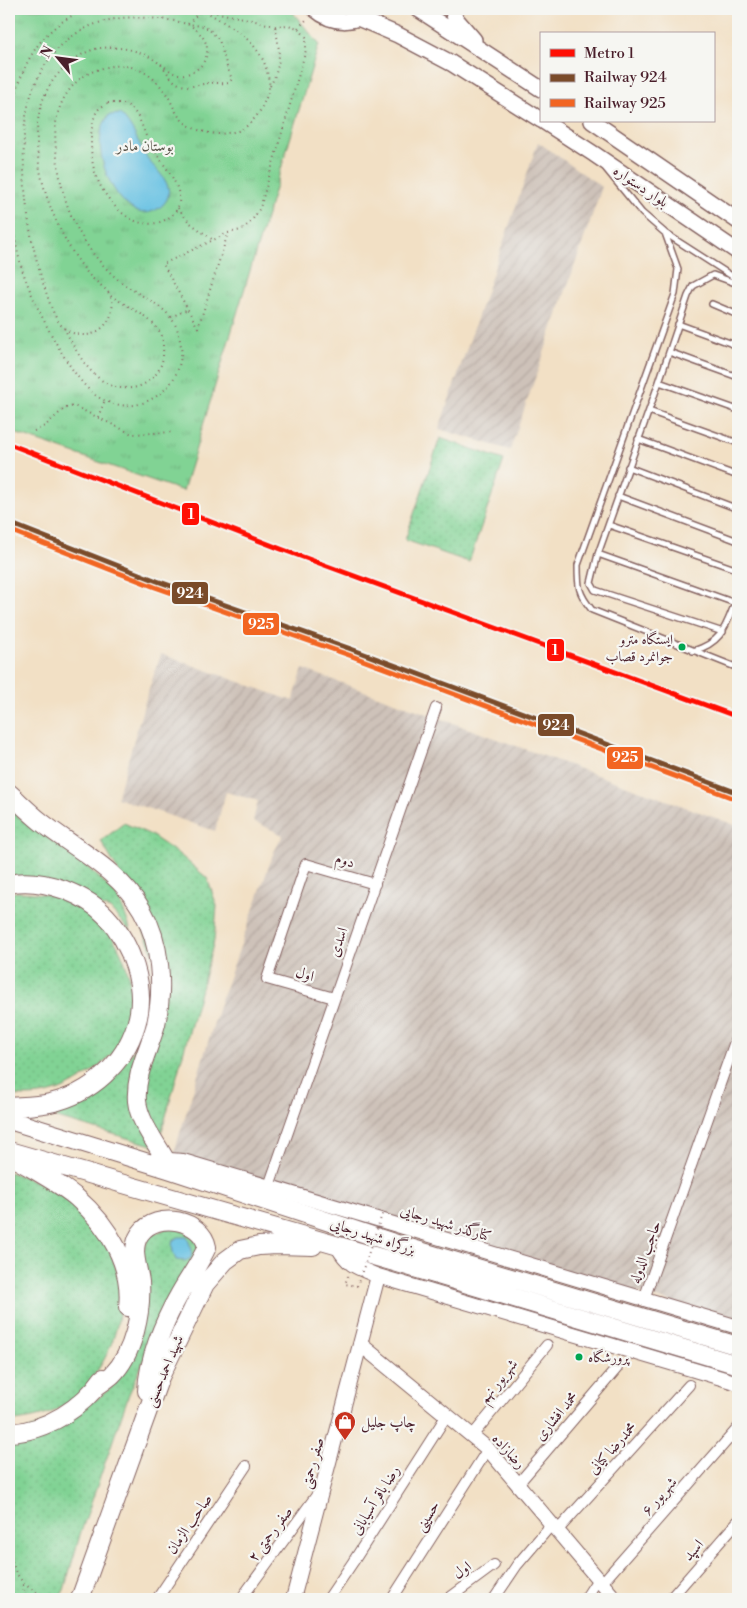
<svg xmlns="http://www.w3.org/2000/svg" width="747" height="1608" font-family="'Libre Bodoni',Amiri,serif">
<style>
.industrial{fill:url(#industrial-furrows)}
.grass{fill:url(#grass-dots);stroke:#667960}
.park{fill:url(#park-tufts);stroke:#667960}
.water{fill:#64c0e2;stroke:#577086}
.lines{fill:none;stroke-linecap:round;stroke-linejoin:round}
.lane-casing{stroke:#856361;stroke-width:8}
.street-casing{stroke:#856361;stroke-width:12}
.secondary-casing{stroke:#856361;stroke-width:16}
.primary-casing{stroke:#856361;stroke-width:18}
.highway-casing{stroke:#856361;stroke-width:20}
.path{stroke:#856361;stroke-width:2;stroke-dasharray:1 4;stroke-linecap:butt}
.lane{stroke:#fff;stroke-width:5}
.street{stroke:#fff;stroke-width:10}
.secondary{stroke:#fff;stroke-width:14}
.primary{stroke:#fff;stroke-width:15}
.highway{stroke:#fff;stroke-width:18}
.path-bridge{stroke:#856361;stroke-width:2;stroke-dasharray:1 4;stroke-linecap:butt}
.rail-1-casing{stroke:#f6f6f2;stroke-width:9}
.rail-2-casing{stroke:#f6f6f2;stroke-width:9}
.rail-1{stroke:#7a4b2a;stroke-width:5}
.rail-2{stroke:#f26522;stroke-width:5}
.metro-1-casing{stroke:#f6f6f2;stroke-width:9}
.metro-1{stroke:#ff0f04;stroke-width:5}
.bus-dot{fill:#00a651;stroke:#f6f6f2;stroke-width:2}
.labels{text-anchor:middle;stroke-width:4.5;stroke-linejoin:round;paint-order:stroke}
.bus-label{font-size:14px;fill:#4a1f2b;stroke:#f6f6f2;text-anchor:end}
.park-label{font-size:15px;fill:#5a554a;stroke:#f6f6f2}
.street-label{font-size:15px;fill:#4a1f2b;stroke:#f6f6f2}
.poi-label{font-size:15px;fill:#4a1f2b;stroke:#f6f6f2;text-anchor:start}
.line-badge{stroke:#f6f6f2;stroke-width:2}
.badge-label{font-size:14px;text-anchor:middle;font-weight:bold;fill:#fff}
</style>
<defs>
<pattern id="industrial-furrows" width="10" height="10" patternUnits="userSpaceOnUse" patternTransform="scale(1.25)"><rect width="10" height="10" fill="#cec2b9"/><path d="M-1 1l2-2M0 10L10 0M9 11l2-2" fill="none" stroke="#b2a69f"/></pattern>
<pattern id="grass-dots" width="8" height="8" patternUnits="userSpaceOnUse" patternTransform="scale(1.25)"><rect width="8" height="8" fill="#81d394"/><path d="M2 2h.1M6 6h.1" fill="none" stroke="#71b580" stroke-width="1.8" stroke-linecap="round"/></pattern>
<pattern id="park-tufts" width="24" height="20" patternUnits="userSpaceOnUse" patternTransform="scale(1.25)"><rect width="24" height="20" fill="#81d394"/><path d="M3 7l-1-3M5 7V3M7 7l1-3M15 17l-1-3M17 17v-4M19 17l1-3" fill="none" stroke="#71b580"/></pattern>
</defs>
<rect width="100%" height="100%" fill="#f6f6f2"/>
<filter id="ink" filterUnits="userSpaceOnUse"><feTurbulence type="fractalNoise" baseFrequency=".02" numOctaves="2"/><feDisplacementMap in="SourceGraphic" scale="10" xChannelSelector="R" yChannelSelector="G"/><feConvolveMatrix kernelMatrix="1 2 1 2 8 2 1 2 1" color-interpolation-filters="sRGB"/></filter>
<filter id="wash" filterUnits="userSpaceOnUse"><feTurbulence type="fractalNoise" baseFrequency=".0096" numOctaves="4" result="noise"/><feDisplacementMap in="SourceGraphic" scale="20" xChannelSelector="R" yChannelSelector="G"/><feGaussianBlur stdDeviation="1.12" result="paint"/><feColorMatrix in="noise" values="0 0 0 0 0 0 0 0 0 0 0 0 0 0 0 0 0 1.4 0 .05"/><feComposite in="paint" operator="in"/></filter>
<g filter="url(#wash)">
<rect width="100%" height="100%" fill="#f2e0c5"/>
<!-- industrial -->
<path class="industrial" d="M538,142L602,187L510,450L439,429Z
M161,654L293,701L303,669L738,826V1322L173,1156L221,1000L274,852L283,835L253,821L258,801L226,792L215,831L117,798L146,698Z"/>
<!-- grass -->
<path class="grass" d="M440,438L504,460L469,562L405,540Z
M9,809C43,837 85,859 114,893C122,903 127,919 131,932L110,909L9,879Z
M124,823L151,835L180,855L207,878L217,906L214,941L161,1134L149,1117L144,1095L166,983L117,869L101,841Z
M16,892C37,892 63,896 82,907C125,934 146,998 119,1044C112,1057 97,1069 84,1077C58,1094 40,1098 9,1095V893Z
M141,1039L131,1075L155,1146L43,1114L73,1103L122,1067Z
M9,1172C39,1182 51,1186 76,1207C80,1211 86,1215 90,1219C130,1267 129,1328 93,1377C83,1392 67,1406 50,1413C37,1418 22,1420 9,1422Z
M167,1228L178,1229L191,1233L199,1247L151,1345L129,1394L80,1535L64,1590L59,1599H9V1438L97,1399L113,1386L128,1366L142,1253L150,1236Z"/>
<!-- park -->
<path class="park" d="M9,9H290L319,44L183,491L15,433L9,367Z"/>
<!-- water -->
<path class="water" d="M120,114C134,126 139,147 150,162C156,169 165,177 168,187C173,204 150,218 136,211C108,197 88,140 109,115Z
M179,1237H187L192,1250L191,1258L185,1261L176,1260C173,1253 171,1248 173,1240Z"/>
</g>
<g filter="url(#ink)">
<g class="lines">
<!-- lane casing -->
<g class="lane-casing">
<path id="lane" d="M606,169L642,213L665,233L738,280
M665,233L678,269L675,294L578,565C578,587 578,593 592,610L738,668
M712,304L738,315
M678,324L738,346
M669,352L738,377
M659,382L738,410
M649,411L738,443
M638,439L738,476
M628,467L738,509
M618,496L738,541
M609,525L738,570
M598,554L735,603
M723,632L595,590L591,583L598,554L659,382L688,296L693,286L713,275L738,284
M693,651C725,642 726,623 738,596"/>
</g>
<!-- street casing -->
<g class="street-casing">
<path id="street" d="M334,998L267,979L306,864L375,884
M269,1186L436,708
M644,1299L738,1033
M472,1436L547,1345
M518,1484L617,1368
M557,1531L689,1385
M602,1583L738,1428
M157,1599L246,1466
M241,1599L319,1492
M328,1599L353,1562L447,1415
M392,1599L488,1449
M448,1599L494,1565
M494,1599L517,1565L552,1524
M585,1599L598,1579
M670,1599L738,1521"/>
</g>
<!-- secondary casing -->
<g class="secondary-casing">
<path id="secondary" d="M156,1159L183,1161L738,1327
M338,1247C348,1266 359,1268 378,1276L738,1383
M360,1344L488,1449L615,1599
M293,1599L378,1276"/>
</g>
<!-- primary casing -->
<g class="primary-casing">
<path id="primary" d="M315,9C332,24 355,25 372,9
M418,9L541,89
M452,9L455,18L474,40
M358,18L398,35L451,63L541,120
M543,121L594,154L738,252
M592,121L738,221"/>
</g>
<!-- highway casing -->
<g class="highway-casing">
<path id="highway" d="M9,793C19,802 29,812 40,821C75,849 118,869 142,910C161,943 164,987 156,1024C149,1050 135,1073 137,1101C139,1121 155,1141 165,1159
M9,884C27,880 48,884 65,890C80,896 95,904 106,916C131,943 148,988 136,1025C124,1064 91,1094 50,1103C37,1106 22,1106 9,1107
M9,1120L168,1169L400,1245L738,1346
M9,1151L391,1261L738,1365
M16,1159C34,1170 61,1184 77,1198C108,1225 133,1265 128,1307
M97,1386C102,1383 107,1379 112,1375C134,1353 142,1312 140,1282C138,1266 130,1249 140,1234C157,1210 202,1220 207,1247C199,1265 187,1280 178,1297C163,1323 148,1361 147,1391
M9,1433C47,1431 82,1408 103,1378
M80,1599L160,1377L205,1284L225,1261L240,1250L259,1246L277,1245L313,1246"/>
</g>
<!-- path -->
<path class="path" d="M188,24L202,9
M298,28L307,19
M161,64C165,67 170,71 174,73C186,77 200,71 205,59C212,46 201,31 189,25C177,20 160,19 147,18C73,11 27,65 24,136C22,189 29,242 46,292C50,304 55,321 65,329C71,333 78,335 85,335C96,335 105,327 110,318C112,312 114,303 111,297C108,289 95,282 89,275C75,258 63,237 54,216C35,171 24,104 64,68C73,59 87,50 100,48C121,46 143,50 160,64C166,69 170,79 177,83C187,89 198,85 208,83C215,82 222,84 229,83L232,79L227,67L219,40L209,29L202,26L188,24
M270,86C282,65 280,50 275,26
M108,103C116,103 126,102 132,109C142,119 144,135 151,146C163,165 199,202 165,220C132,236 101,197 94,169C91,158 91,147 91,135C92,128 93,116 98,110C100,107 105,105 108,103Z
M9,151C11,92 25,32 87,9
M9,182C11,210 13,238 21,265C29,296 69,376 95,395C109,405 129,409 145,402C165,394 178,379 181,356C182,351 181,346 180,341C176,306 143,300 120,281C113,276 107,269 101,263C76,235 62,200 58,164C55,146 53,124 60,107C66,91 78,77 94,71C127,58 151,69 169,98C173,106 176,114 182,120C192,130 208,134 221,134C226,133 236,132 241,130C249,126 259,114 262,107C264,101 269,94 269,87C270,86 269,79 268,77C263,41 230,27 202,9
M178,208L189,222L213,240
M171,317L188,309
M64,328C74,347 86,372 106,383C133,398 166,380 163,348C163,344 163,340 162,336C153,317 128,307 111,296
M198,328L163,264L228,233L241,230L251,222L260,208L306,50V37L298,28L288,25L275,26L248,19L199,9
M198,328L228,233
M98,417L105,400
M34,431L45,426L65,408L74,406L132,434L174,432
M348,1276L345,1284L357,1286
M9,1552L16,1573L24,1584L47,1599
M23,1585L24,1594L29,1599"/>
<!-- lane -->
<use href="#lane" class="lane"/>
<!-- street -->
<use href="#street" class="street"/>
<!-- secondary -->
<use href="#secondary" class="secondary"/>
<!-- primary -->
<use href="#primary" class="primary"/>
<!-- highway -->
<use href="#highway" class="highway"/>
<!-- path-bridge -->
<path class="path-bridge" d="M357,1286L383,1212"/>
<!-- rail-1 casing -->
<g class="rail-1-casing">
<path id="rail-1" d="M9,523L157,581L351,649L738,793"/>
</g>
<!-- rail-2 casing -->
<g class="rail-2-casing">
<path id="rail-2" d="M9,530L155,587L349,655L736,799"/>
</g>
<!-- rail-1 -->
<use href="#rail-1" class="rail-1"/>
<!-- rail-2 -->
<use href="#rail-2" class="rail-2"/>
<!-- metro-1 casing -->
<g class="metro-1-casing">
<path id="metro-1" d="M9,444L281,549L738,717"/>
</g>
<!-- metro-1 -->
<use href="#metro-1" class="metro-1"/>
</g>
</g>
<!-- icons -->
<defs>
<g id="shop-pin" transform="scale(1.125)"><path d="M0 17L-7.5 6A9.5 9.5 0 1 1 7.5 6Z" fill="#c8321e" stroke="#f6f6f2"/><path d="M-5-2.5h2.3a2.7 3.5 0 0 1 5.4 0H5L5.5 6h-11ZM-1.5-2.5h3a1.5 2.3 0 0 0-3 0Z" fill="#fff"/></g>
</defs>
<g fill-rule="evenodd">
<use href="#shop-pin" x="345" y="1422"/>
</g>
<!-- markers -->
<g class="bus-dot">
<circle cx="682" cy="647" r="4.5"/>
<circle cx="579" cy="1357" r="4.5"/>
</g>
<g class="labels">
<!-- bus labels -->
<g class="bus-label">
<text x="673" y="644">ایستگاه مترو<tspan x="673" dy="17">جوانمرد قصاب</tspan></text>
<text x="588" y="1362" text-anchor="start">پرورشگاه</text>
</g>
<!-- park labels -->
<g class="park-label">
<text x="145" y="151">بوستان مادر</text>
</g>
<!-- street labels -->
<g class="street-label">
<text transform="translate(641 186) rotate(34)" y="5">بلوار دستواره</text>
<text transform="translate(345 860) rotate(17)" y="5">دوم</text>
<text transform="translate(338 942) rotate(-71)" y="5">اسدی</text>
<text transform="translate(305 974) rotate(16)" y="5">اول</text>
<text transform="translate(446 1223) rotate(17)" y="5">کنارگذر شهید رجایی</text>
<text transform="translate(373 1236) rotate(18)" y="5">بزرگراه شهید رجایی</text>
<text transform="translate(645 1252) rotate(-70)" y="5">حاجب الدوله</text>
<text transform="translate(164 1371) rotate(-67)" y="5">شهید احمدحسنی</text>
<text transform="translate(498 1381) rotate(-51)" y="5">شهریور نهم</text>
<text transform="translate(556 1416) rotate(-50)" y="5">محمد افشاری</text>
<text transform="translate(612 1448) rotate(-48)" y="5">محمدرضا کیانی</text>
<text transform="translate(509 1451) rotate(48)" y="5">رضازاده</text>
<text transform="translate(312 1463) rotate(-75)" y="5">صفر رحمتی</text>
<text transform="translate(659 1496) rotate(-49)" y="5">شهریور ۶</text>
<text transform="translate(375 1500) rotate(-58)" y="5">رضا باقر آسیابانی</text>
<text transform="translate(427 1516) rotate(-58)" y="5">حسینی</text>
<text transform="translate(189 1524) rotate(-56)" y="5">صاحب الزمان</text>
<text transform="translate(270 1534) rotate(-54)" y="5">صفر رحمتی ۲</text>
<text transform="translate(693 1550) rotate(-49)" y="5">اسپد</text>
<text transform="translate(462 1570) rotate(-36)" y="5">اول</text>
</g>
<!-- poi labels -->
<g class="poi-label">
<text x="361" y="1427">چاپ جلیل</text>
</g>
</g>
<g class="line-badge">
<rect x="181" y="502" width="19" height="24" rx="5" fill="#ff0f04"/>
<rect x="171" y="581" width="38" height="24" rx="5" fill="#7a4b2a"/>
<rect x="242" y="612" width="38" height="24" rx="5" fill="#f26522"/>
<rect x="546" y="638" width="19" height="24" rx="5" fill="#ff0f04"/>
<rect x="537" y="713" width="38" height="24" rx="5" fill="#7a4b2a"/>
<rect x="606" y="746" width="38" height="24" rx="5" fill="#f26522"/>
</g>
<g class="badge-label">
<text x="191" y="519">1</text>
<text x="190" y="598">924</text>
<text x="261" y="629">925</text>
<text x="555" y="655">1</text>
<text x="556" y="730">924</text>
<text x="625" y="762">925</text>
</g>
<!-- margin -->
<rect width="747" height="1608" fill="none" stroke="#f6f6f2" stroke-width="30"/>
<!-- legend -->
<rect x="540" y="32" width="175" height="90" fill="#f6f6f2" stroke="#b1a0a2"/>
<rect x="550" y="49" width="25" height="8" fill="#ff0f04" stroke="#b1a0a2"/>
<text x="584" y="58" font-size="15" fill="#4a1f2b">Metro 1</text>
<rect x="550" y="74" width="25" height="8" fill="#7a4b2a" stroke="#b1a0a2"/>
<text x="584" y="82" font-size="15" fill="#4a1f2b">Railway 924</text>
<rect x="550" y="99" width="25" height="8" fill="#f26522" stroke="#b1a0a2"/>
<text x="584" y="108" font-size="15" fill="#4a1f2b">Railway 925</text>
<!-- north arrow -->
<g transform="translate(58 58) rotate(299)" stroke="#f6f6f2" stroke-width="4" paint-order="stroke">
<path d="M0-4L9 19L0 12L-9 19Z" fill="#4a1f2b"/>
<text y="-8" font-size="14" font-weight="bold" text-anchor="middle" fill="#4a1f2b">N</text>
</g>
</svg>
